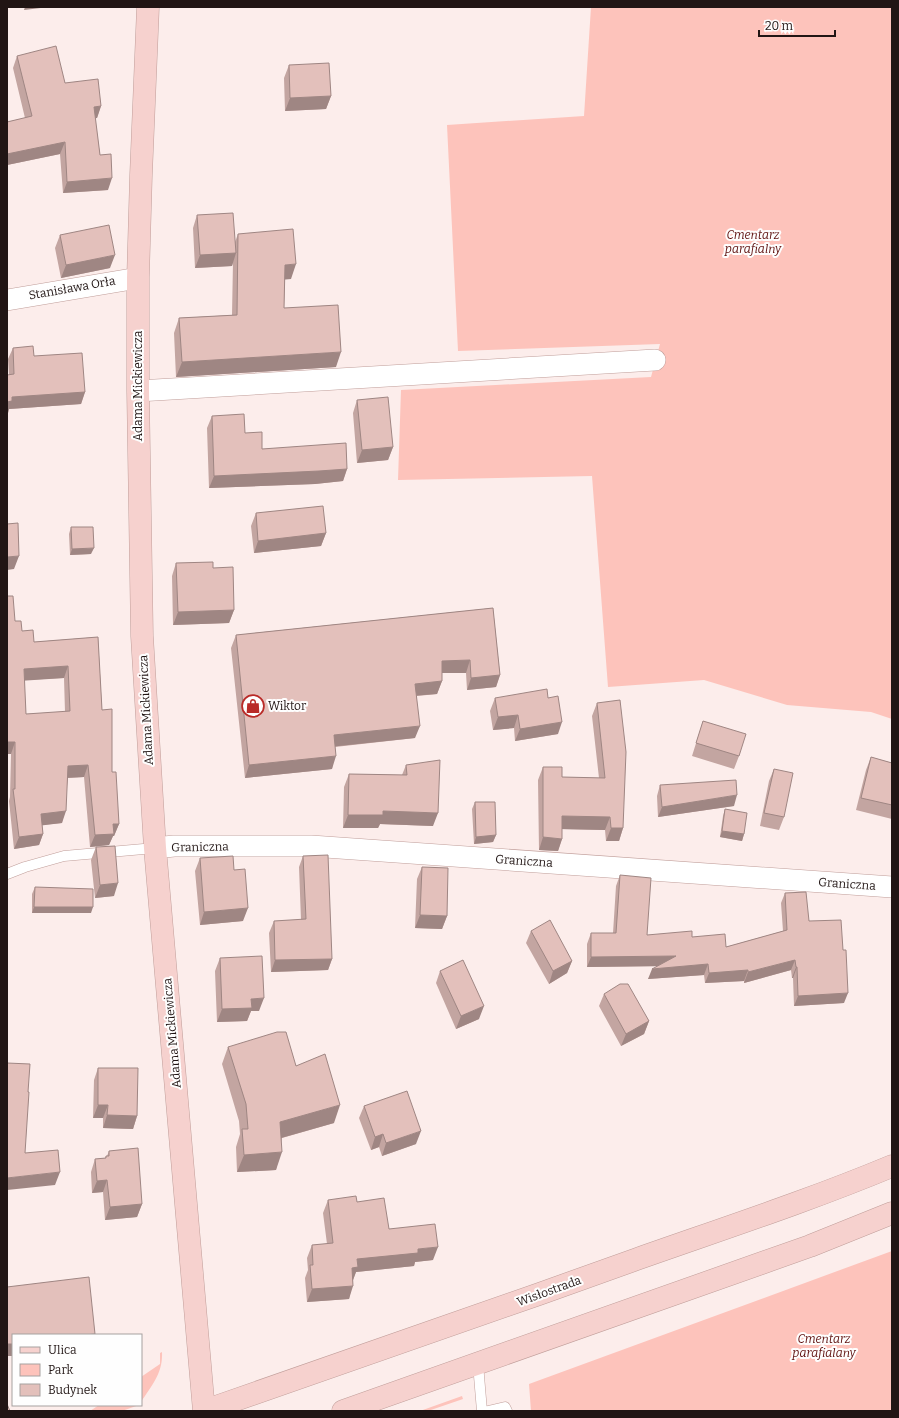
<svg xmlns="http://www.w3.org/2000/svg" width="899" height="1418" font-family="Bitter,serif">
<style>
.green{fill:#fdc3bb}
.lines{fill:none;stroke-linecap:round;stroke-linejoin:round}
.lane-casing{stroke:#c09e9a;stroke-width:11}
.street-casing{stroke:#c09e9a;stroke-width:22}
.secondary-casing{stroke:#c09e9a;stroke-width:23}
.lane{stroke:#fff;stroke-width:10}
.street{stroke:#fff;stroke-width:21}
.secondary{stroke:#f6d1ce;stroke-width:22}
.wall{fill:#c3a5a1;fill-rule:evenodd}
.shaded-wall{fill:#9f8683}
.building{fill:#e3c0bb;stroke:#9f8683;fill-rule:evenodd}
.labels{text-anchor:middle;stroke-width:4;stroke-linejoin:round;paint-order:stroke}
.park-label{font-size:12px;font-style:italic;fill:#5f110f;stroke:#fefefe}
.street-label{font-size:12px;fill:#211514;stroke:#fefefe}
.poi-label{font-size:12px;fill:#211514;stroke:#fefefe;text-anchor:start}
</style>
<rect width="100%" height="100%" fill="#fcedeb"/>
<!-- green -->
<path class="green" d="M591,7H892V719L871,712L787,705L704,680L608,687L592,476L398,480L401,390L651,377L660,344L458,351L447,125L584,116Z
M892,1251V1411H531L529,1384Z
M162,1352C163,1373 152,1385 141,1402V1377L160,1364V1353Z
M462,1396L463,1399L428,1411H420Z
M99,1405H139L122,1411H90Z"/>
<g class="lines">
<!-- lane casing -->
<g class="lane-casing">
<path id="lane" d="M7,874L25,867L64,856L155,848
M478,1364L482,1411
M488,1411L505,1407L507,1411"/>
</g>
<!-- street casing -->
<g class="street-casing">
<path id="street" d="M7,300L138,278
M138,391L655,360
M155,848L174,846H311L892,887"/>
</g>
<!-- secondary casing -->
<g class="secondary-casing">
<path id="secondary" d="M148,7L141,175L138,278V391L142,636L155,848L204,1411
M204,1411C348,1361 493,1311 637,1259C722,1229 808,1201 892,1166
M343,1411L810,1246L892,1213"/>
</g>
<!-- lane -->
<use href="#lane" class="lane"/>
<!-- street -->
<use href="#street" class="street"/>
<!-- secondary -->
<use href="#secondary" class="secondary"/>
</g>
<!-- wall -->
<path class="wall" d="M17,56L65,83L101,106L97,118H95L100,155L108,190L63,193L60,154L7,165V122L25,118L13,68Z
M289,65L331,96L326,109L285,111L284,78Z
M197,215L235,242L238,234L291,279H285L284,308L336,367L176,377L174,333L179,318L232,315L233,262L232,266L195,268L193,228Z
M60,235L110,268L61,278L55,248Z
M13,348L34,356L85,392L81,404L9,409L8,413L9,375L8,359Z
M357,400L393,447L388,460L357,463L353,413Z
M212,416L245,433L262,449L347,469L343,481L315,484L209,488L207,428Z
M256,513L326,533L321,546L254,553L251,526Z
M71,527L91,554L70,555L69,534Z
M176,563L234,610L229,623L173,625L172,576Z
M493,608L500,675L496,687L467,690L466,673H442V681L437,694L417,696L415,738L335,747L332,769L245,778L231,648L236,635Z
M15,621L22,631L34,642L98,637L102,710L112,772L119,824L114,836H113L109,845L90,847L84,777L68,778L62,823L42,825L43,834L39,845L14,849L9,801L10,797L11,754ZM64,678L65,712L26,714L24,680Z
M495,698H548L558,734L515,741L514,728L493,730L490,711Z
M597,703L623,828L619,841H606L605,830L562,829V839L558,851L539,850L538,780L543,767L562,777L599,778L592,716Z
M703,721L739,756L734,769L692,756Z
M871,757L892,763V819L856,810L866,770Z
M406,765L433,826L380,824L378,828H343L344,787L349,774L402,775Z
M774,769L784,817L779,830L760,826L769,781Z
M660,785L734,806L658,817L657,796Z
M475,802L496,835L493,842L474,844L472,809Z
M725,809L744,834L742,841L720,837L723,816Z
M96,847L114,896L95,898L91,860Z
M303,856L332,959L328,970L271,972L269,933L274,921L301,920L299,867Z
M200,858L234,870L243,921L200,925L195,871Z
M422,867L447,916L442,929L415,928L417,879Z
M620,875L647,935L692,937L726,947L783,931L781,903L785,893L809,921L844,1003L794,1006L793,978H792L791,970L744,983V981L705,983L704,975L648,979L657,966L587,967V944L591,933H613L616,886Z
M35,887L91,913H32V894Z
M531,931L572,961L567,973L549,984L526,943Z
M220,958L259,1011H251L247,1021L217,1022L215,971Z
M440,971L479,1019L456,1029L436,983Z
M604,994L649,1021L644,1034L621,1046L599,1006Z
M228,1047L296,1066L334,1123L282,1138L276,1170L237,1172L236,1147L240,1134L239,1121L222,1064Z
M98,1068L137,1116L133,1129L103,1128V1118H93L94,1080Z
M364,1106L416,1144L382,1156L379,1147L371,1150L359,1118Z
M109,1151L142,1204L137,1217L105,1220L103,1192L92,1193L91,1172L95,1159L105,1158L106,1156H107Z
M328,1200L357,1202L389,1229L433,1260L415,1262L414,1266L356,1272L353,1280L349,1299L307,1302L305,1278L308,1270L307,1258L312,1245L327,1244L323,1213Z"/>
<!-- shaded-wall -->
<path class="shaded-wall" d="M25,7H49L24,10Z
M331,96L326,109L285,111L290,98Z
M101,106L97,118L90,119L94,107Z
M65,142L60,154L7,165V154Z
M112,178L108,190L63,193L67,182Z
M236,253L232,266L195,268L200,255Z
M115,255L110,268L61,278L66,265Z
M296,264L291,279L280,280L285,265Z
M341,352L336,367L176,377L182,362Z
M85,392L81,404L9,409L8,413H7V402L12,397Z
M393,447L388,460L357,463L362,450Z
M347,469L343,481L315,484L209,488L214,476Z
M326,533L321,546L254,553L258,541Z
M94,548L91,554L70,555L72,549Z
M19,556L14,569L7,570V557Z
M234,610L229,623L173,625L178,612Z
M470,660L466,673H437L442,661Z
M68,666L64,678L19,681L24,669Z
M500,675L496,687L467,690L471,678Z
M442,681L437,694L411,696L415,684Z
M518,715L514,728L493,730L498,717Z
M562,722L558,734L515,741L520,729Z
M420,726L415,738L329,747L334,735Z
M7,742H15L11,754H7Z
M336,756L332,769L245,778L249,765Z
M88,765L84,777L64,778L68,766Z
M737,795L734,806L658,817L662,807Z
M66,811L62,823L37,826L41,814Z
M383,811L438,813L433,826L380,824L378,828H343L348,815Z
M562,816L610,817L605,830L558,829Z
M113,824H119L114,836H113L109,845L90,847L95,835Z
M611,828H623L619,841H606Z
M722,831L744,834L742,841L720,837Z
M43,834L39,845L14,849L19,837Z
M496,835L493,842L474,844L476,837Z
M543,837L562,839L558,851L539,850Z
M118,883L114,896L95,898L100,885Z
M34,907H93L91,913H32Z
M248,908L243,921L200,925L204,912Z
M420,915L447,916L442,929L415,928Z
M676,956L672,966L587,967L591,957Z
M332,959L328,970L271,972L275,960Z
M795,960L791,970L744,983L748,972Z
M572,961L567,973L549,984L553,971Z
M708,964L704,975L648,979L652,969Z
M796,967H797L793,978H792Z
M748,970L744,981L705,983L709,973Z
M848,993L844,1003L794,1006L798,996Z
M264,998L259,1011H251L247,1021L217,1022L222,1009L251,999Z
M484,1006L479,1019L456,1029L461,1016Z
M649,1021L644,1034L621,1046L626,1034Z
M98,1105H108L103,1118H93Z
M340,1105L334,1123L274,1140L280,1122Z
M107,1115L137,1116L133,1129L103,1128Z
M421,1131L416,1144L382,1156L386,1143Z
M383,1134L379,1147L371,1150L375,1137Z
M282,1152L276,1170L237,1172L244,1155Z
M60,1172L55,1185L7,1190V1178Z
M107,1180L103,1192L92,1193L97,1181Z
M142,1204L137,1217L105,1220L110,1207Z
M438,1247L433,1260L415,1262L414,1266L356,1272L353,1280L347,1281L352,1268L357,1259L418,1249Z
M353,1286L349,1299L307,1302L312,1289Z
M7,1344H13V1356H7Z"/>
<!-- building -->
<path class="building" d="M56,46L65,83L98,79L101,106L94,107L100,155L111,154L112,178L67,182L65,142L7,154V122L32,116L17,56Z
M329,63L331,96L290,98L289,65Z
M233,213L236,253L200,255L197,215Z
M109,225L115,255L66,265L60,235Z
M293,229L296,264L285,265L284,308L338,305L341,352L182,362L179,318L237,315L238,234Z
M33,346L34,356L82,353L85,392L12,397V401L7,402V375L14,374L13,348Z
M388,397L393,447L362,450L357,400Z
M244,414L245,433L262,432V449L346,443L347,469L319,471L214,476L212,416Z
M323,506L326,533L258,541L256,513Z
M18,523L19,556L7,557V524Z
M71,527H93L94,548L72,549Z
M213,562V568L233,567L234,610L178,612L176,563Z
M7,596H13L15,621H21L22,631L33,630L34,642L98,637L102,710L112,709V772H116L119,824H113L114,834L95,835L88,765L68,766L66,811L41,814L43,834L19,837L13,789H15V742H7ZM68,666L70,711L26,714L24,669Z
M493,608L500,675L471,678L470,660L442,661V681L415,684L420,726L334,735L336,756L249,765L236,635Z
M547,689L548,698L558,696L562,722L520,729L518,715L498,717L495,698Z
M620,700L626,752L623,828H611L610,817L562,816V839L543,837V767H562V777L605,778L597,703Z
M703,721L746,734L739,756L696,743Z
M871,757L892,763V805L861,798Z
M440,760L438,813L383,811V815H348L349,774L407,775L406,765Z
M774,769L793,773L784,817L764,813Z
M736,780L737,795L662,807L660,785Z
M475,802H495L496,835L476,837Z
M725,809L747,813L744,834L722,831Z
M115,846L118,883L100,885L96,847Z
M328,855L332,959L275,960L274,921L306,919L303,856Z
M233,856L234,870L245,869L248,908L204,912L200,858Z
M422,867L448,868L447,916L420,915Z
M620,875L651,878L647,935L692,931V937L725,934L726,947L787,930L785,893L806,892L809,921L841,920L843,950H846L848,993L798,996L797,967H796L795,960L748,972V970L709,973L708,964L652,969L676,956L591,957V933H616Z
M35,887L93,889V907H34Z
M550,920L572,961L553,971L531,931Z
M262,956L264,998L251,999L252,1008L222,1009L220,958Z
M463,960L484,1006L461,1016L440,971Z
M620,984H628L649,1021L626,1034L604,994Z
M277,1032H286L296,1066L325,1054L340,1105L280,1122L282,1152L244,1155L242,1129H248L246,1104L228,1047Z
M7,1063L30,1064L28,1092H29L25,1153L58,1150L60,1172L7,1178Z
M98,1068H138L137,1116L107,1115L108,1105H98Z
M407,1091L421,1131L386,1143L383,1134L375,1137L364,1106Z
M138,1148L142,1204L110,1207L107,1180L97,1181L95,1159L106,1158V1156H109V1151Z
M356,1196L357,1202L384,1198L389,1229L435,1224L438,1247L418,1249V1253L357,1259L358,1267L352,1268L353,1286L312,1289L310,1265H313L312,1245L333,1243L328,1200Z
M89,1277L95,1334L84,1335H13V1344H7V1287Z
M7,1404L10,1411H7Z"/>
<!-- icons -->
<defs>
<g id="shop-ring" transform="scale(1.15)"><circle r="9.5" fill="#fefefe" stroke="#b92a27" stroke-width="1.5"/><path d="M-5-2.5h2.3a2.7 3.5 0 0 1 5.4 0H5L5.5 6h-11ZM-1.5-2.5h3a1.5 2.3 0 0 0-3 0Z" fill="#b92a27"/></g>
</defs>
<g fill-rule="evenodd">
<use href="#shop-ring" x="253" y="706"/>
</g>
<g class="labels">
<!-- park labels -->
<g class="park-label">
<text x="753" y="239">Cmentarz<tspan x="753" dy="14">parafialny</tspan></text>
<text x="824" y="1343">Cmentarz<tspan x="824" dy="14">parafialany</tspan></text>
</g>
<!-- street labels -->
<g class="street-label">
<text transform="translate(72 288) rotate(-10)" y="4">Stanisława Orła</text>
<text transform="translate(138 386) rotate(-90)" y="4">Adama Mickiewicza</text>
<text transform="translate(146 710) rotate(-93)" y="4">Adama Mickiewicza</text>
<text transform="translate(200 847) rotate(-1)" y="4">Graniczna</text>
<text transform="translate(524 861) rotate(4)" y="4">Graniczna</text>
<text transform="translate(847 884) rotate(4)" y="4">Graniczna</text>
<text transform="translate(172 1033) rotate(-95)" y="4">Adama Mickiewicza</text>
<text transform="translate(549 1291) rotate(-20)" y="4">Wisłostrada</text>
</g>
<!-- poi labels -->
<g class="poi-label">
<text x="268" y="710">Wiktor</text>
</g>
</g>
<!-- border -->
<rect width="899" height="1418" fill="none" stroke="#211514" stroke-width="16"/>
<!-- legend -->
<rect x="12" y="1334" width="130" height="72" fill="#fefefe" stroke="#a6a1a0"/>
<rect x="20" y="1347" width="20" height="6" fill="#f6d1ce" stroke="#a6a1a0"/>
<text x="48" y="1354" font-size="12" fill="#211514">Ulica</text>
<rect x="20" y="1364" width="20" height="12" fill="#fdc3bb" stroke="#a6a1a0"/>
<text x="48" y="1374" font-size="12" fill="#211514">Park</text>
<rect x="20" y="1384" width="20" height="12" fill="#e3c0bb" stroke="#a6a1a0"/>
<text x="48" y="1394" font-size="12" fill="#211514">Budynek</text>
<!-- scale -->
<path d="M759 30v6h76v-6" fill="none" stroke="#211514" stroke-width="2"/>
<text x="765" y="30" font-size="12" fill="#211514" stroke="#fefefe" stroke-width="3" paint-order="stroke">20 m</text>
</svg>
